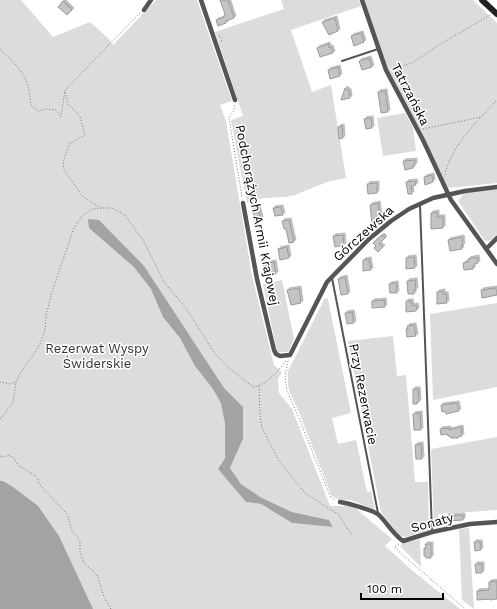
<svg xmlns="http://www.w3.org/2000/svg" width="497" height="609" font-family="'Work Sans',sans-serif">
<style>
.green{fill:#dcdcdc;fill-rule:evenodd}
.water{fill:#a3a3a3}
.building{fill:#c4c4c4;stroke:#999;filter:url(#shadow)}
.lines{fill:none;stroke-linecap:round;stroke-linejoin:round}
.path{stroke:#777;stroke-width:1;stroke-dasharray:1 2;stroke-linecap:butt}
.lane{stroke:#555;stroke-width:2}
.street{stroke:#555;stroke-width:4.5}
.secondary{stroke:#222;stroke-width:6}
.labels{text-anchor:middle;stroke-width:3;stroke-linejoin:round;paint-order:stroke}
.street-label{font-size:13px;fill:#000;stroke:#fff}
.park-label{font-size:13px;fill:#333;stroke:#fff}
</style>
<defs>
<filter id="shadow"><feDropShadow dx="2" dy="-2" stdDeviation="0" flood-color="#0004"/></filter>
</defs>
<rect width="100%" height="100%" fill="#fff"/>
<!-- green -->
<path class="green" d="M0,0H21L53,37L90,22L108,38L113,45L156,0H197L232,101L220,105L226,121L252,276L274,365L282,372L278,379L279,393L292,409L330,506H353L392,539L385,546L413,571L460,609H0ZM222,405L243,439L230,468L241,484L262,498L292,512L329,520L333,527L292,523L261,504L246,502L218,469L225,458V424Z
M281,0H359L361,6L291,30L312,92L331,85L346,178L327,182L295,195L285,197L264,198L247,203L231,120L243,116L215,32L284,9Z
M364,0H473L497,23V183L448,188L387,67Z
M405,113L413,127L416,151L383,156L377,118Z
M497,189V234L492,240L485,241L458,201L464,193Z
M282,280L294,339L288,352H277L263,284Z
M325,298L328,299L351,413L332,418L338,444L356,440L367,492L371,491L375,510L351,500H339L331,495C321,469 311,443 301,417C294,397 286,395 288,371Z
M497,303V387L433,400L430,314Z
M393,336L397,376L406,375L415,482H428L429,530L405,537L399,535L381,512L348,341Z
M497,437V510L438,514V523L442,527H438L434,525L431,449Z
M469,528L474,609L462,600L459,529Z
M420,539L421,567L400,546L403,543Z"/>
<!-- water -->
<path class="water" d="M88,219L99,220L144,266L224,388L243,407V439L230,468L241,484L262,498L292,512L329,520L333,527L292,523L261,504L246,502L218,469L225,458V424L221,403L213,389L195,366L180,338L163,317L151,289L134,267L89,228Z
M0,481H3L13,487L38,506L59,536L93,609H0Z"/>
<!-- building -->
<path class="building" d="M220,0H228L234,18L226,21V23L218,26L216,20L223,18L225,14Z
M63,1L72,10L67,15L58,7Z
M335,18L338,31L329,35L322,22Z
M361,33L364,42L354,46L351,36Z
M328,44L329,48L331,47L333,53L320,57L317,48Z
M369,58L372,67L362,70L359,61Z
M338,67L340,76L330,79L328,70Z
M345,88L349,91L350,98L341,100Z
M385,91L388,112L381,113L378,92Z
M371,118L372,128L366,129L364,119Z
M342,126L343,138L339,139L338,127Z
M415,160V165H413V168L405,170L403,161Z
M432,175L433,182L425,185L424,177Z
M415,181L416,185L411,186L412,194H408L406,182Z
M377,183V193L368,194L367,184Z
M378,203L381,223L372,224L370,205Z
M258,207L261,219L254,220L253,208Z
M281,207L283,215L275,216L273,208Z
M437,212V217H443V228L431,229V213Z
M289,220L294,242L289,243L286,229H284L282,221Z
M343,235L344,245L335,247L333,236Z
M382,235L385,238L379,244L383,247L378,252L374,248L376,246L373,243Z
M462,237L463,245L461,246L462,249L450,251L448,240Z
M287,247L289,258L280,260L278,249Z
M414,257L415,268L406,269V258Z
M477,257L478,263L474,264L473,269L464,270L463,263L468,262V259Z
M369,259L371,270L363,271V260Z
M274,262L276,274L270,275L269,270L264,271L263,264Z
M345,277L348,294L341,295L338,279Z
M415,280L416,290H414V294H408L407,281Z
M396,283L397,293H390L389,284Z
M299,288L301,303L291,305L287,290Z
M495,288L496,290H497V295L482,298L481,290Z
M443,291V294H446L447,303L437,304V292Z
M384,300L385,307L372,308V301Z
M406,301H411L412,306L416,305L417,308L416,311L406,312Z
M352,312L354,323L347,324L345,313Z
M414,325L416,336L407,337L406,329H408L407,326Z
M413,389H418L419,402H417V404H413Z
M457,403L459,411L446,414L445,411L442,412L441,405Z
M420,413L421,430H414L413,414Z
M461,427L462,436L458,437V438H451L450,436H448L447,434L441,435L440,429L449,428V430Z
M421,444L422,459H416L415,445Z
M463,515V520L447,521L446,516Z
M474,542H480L481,550L475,551Z
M425,544H431V558H426V556H424V548H426Z
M475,564H482V573H476Z
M497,581V599L490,600V599L477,600V591L489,590V582Z"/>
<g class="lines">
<!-- path -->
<path class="path" d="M219,36L222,38L221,43
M0,49C21,70 28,74 31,105L38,111L47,109L56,110L61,117L65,90L68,104L80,116L85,135L69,144L64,159L63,168L83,197L101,208
M392,69L412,63L439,45L490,15
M66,89L140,13
M235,105L234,110L229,118L242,197
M423,129L481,117
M445,175C451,145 477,122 497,100
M288,361L285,376L287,391L299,418L330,496L335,500
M0,382L10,384L16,382
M259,386L260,416L262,428L279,461L306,494L338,514L352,535
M0,419L13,403L16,382L21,372L36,351L42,340L45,330L46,316L51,295L74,228L82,216L92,209L101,208H112L124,214L143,240L164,282L186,308L213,351L228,367L253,387C266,385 279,371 286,360
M0,456L3,457L9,455L14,458L18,465L37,477L40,485L67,514L72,531L80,540V552L84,563L97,575L104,597L111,609
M399,544L395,546L396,549L465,609"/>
<!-- lane -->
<path class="lane" d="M342,61L378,49
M420,205L432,532
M332,278L378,513"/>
<!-- street -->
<path class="street" d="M201,0L235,100
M362,0L386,70L423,140L451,200L497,264
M144,10L151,0
M243,203L257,279L274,350L276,354L280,356L290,355L327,282L369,239L391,221L409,209L433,198L465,191L497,187
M486,249L497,238
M340,502C348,503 375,511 379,515C388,524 393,534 403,541L432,532L470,524L497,522"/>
<!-- secondary -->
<path class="secondary" d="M482,0L497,14"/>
</g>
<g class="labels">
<!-- street labels -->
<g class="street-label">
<text transform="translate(411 94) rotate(63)" y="5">Tatrzańska</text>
<text transform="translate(258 215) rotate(79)" y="5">Podchorążych Armii Krajowej</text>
<text transform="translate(363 233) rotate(-42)" y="5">Górczewska</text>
<text transform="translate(364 394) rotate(79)" y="5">Przy Rezerwacie</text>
<text transform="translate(432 522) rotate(-15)" y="5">Sonaty</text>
</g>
<!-- park labels -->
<g class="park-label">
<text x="97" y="353">Rezerwat Wyspy<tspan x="97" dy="15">Świderskie</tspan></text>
</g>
</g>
<!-- scale -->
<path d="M361 593v6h82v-6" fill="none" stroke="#000000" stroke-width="2"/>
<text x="367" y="593" font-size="12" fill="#000000" stroke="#ffffff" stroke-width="3" paint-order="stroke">100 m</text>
</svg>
